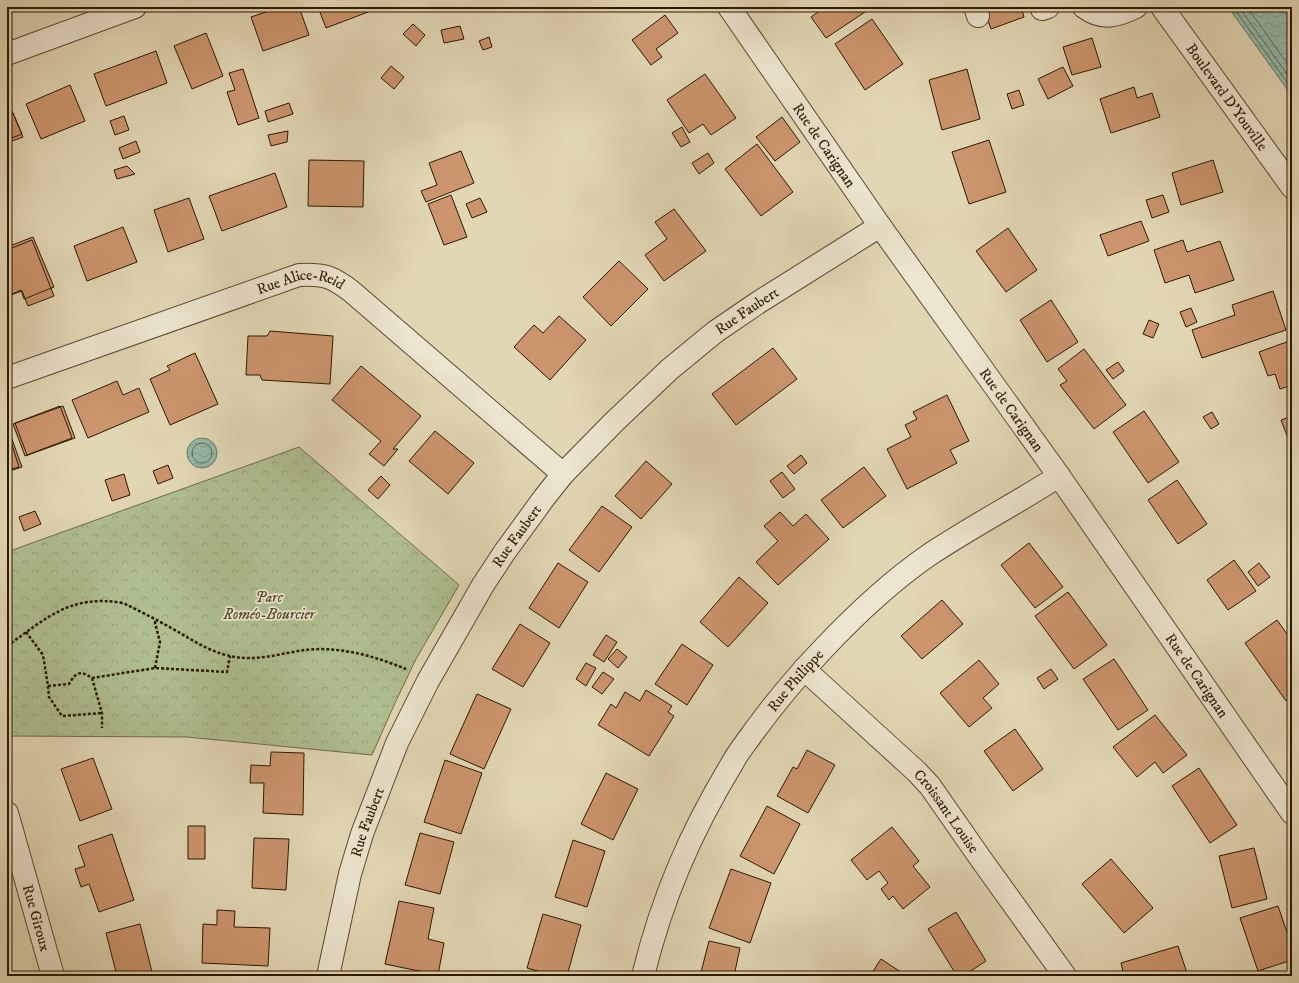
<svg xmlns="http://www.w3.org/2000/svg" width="1299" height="983" font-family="'IM FELL DW Pica',serif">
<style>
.park{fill:url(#park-crowns);stroke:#6d6c48}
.water{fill:url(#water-waves);stroke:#6b7a67}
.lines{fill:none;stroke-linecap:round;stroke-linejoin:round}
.shore{stroke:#606a56;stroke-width:1}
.building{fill:#cc956e;stroke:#2b1900}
.minor-casing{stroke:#59482d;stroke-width:24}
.path{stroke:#2b1900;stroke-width:2.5;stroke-dasharray:3 2;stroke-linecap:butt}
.minor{stroke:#ece5cf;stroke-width:22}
.labels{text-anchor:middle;stroke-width:3.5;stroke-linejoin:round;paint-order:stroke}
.street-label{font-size:15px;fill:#2b1900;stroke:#ece5cf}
.park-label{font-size:15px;font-style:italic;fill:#534b2c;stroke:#ece5cf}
</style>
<defs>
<pattern id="park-crowns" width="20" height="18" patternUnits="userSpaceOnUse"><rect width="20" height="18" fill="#afbf91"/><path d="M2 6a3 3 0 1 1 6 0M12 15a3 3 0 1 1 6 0" fill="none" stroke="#97a47b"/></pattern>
<pattern id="water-waves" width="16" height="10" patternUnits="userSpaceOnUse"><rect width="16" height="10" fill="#95baac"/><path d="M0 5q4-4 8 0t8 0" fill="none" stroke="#819f92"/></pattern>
</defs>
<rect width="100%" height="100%" fill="#e2d7b5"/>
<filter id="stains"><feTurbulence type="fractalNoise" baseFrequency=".005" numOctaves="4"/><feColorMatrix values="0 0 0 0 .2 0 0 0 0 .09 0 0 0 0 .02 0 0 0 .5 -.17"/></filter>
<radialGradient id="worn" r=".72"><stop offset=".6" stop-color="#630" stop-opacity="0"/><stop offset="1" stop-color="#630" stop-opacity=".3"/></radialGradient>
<!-- park -->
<path class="park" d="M299,447L459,585L416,659L395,703L372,755L187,737L7,736V552Z"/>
<!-- water -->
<path class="water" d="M1228,7H1292V96Z
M187 453a15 15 0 1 1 30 0a15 15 0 1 1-30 0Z"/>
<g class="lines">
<!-- shore -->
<path class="shore" d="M1233,7L1292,89
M1239,7L1292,81
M1247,7L1292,70
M192 453a10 10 0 1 1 20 0a10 10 0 1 1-20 0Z"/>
</g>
<!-- building -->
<path class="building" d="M281,7H299L309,35L263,51L251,17Z
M318,7H375L376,9L326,28Z
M814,7H861L865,12L826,38L811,17L818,12Z
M983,7H1021L1024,17L991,29Z
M665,15L678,33L656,49L662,57L651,65L632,40Z
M872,19L903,64L865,90L835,44Z
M413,24L425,35L416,46L403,34Z
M460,26L464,39L444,43L441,30Z
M206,33L223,76L192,89L174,46Z
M489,37L492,47L483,50L479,41Z
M1092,38L1101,67L1072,75L1063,47Z
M156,51L167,83L106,106L94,74Z
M391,66L404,77L394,89L381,78Z
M1063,67L1073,86L1048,99L1038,79Z
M243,69L259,118L238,125L227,92L235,90L229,73Z
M967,69L980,119L942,130L929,80Z
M705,74L736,118L711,135L703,124L689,133L667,100Z
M70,85L85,121L41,139L26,104Z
M1134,87L1137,98L1152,93L1160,117L1111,133L1100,99Z
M1019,90L1024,105L1012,109L1007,94Z
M289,103L293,114L268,122L265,111Z
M12,111L23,137L7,143V113Z
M13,113L22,134L7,140V116Z
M124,116L129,130L115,135L110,121Z
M782,117L800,142L775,161L756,137Z
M682,127L690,142L681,147L672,133Z
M288,131L287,142L271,146L268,135Z
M989,140L1006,192L969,204L952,152Z
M136,141L140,152L123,159L119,148Z
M757,144L793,192L761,216L725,169Z
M461,151L474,183L426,202L421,191L437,185L429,163Z
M708,153L714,163L699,174L692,163Z
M309,160L364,161L363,207L308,206Z
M1213,160L1223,192L1181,205L1172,173Z
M127,166L135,174L117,179L114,170Z
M275,173L287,207L222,231L209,196Z
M451,195L467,237L444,245L428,204Z
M1163,195L1169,212L1152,218L1146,200Z
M189,198L204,239L168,252L154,210Z
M480,198L487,212L472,218L466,204Z
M674,209L706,251L664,281L645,255L667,239L655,222Z
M1141,221L1149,241L1108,256L1100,235Z
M123,227L137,262L87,281L74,246Z
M1008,228L1037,270L1006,292L976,251Z
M33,237L54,287L24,299L21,290L10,295L7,288V247Z
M32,240L54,296L28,306L22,291L8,296L7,294V250Z
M1183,240L1187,252L1220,241L1234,280L1195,293L1189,275L1165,283L1154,250Z
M619,261L648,289L611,326L583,297Z
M1273,291L1286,330L1202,358L1192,330L1235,315L1232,305Z
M1051,300L1078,342L1047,362L1020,320Z
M1191,308L1197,322L1186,327L1180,312Z
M559,316L586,340L550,380L514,347L534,325L543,333Z
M1149,320L1159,324L1153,338L1143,334Z
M270,331L333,336L330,384L262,380L260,375H246L248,336H267Z
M1292,340V385L1280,389L1275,374L1268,376L1259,352Z
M773,348L797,379L736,425L712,394Z
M1084,349L1126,405L1094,429L1060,385L1067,381L1058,369Z
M195,353L218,404L170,425L150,379L170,370L167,366Z
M1118,362L1124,371L1113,379L1106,370Z
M361,366L421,416L393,449H398L384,466L369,454L381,441L332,400Z
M117,381L123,395L139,388L149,412L88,438L72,400Z
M947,395L969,441L950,450L957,463L907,489L887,449L911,437L905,425L917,419L913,412Z
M60,406L72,438L27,455L15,423Z
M63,406L75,438L25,456L13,424Z
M1144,411L1179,462L1148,483L1113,432Z
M1212,412L1219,424L1211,429L1203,417Z
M1292,416V449L1281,420Z
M8,428L22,467L7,472V429Z
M7,429L19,467L7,470Z
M435,431L474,463L448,494L409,461Z
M801,455L807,463L794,474L787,466Z
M646,461L672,484L641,519L615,496Z
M168,465L173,478L158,484L153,471Z
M864,467L886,496L843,528L821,500Z
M782,472L795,489L783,498L770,481Z
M124,474L130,495L112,501L105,480Z
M381,476L390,485L378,499L368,490Z
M1177,480L1207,524L1178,544L1148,500Z
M602,506L632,527L599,572L569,550Z
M35,511L41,524L24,531L19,517Z
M780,512L793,526L806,514L829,539L778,585L756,562L778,541L764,526Z
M1029,543L1063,587L1035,608L1001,565Z
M1234,560L1256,591L1228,610L1207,580Z
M558,563L588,582L559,628L529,608Z
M1259,563L1270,577L1258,586L1248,572Z
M739,577L768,603L728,647L700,622Z
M1068,592L1107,645L1074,669L1035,616Z
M942,600L963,624L922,659L901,636Z
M1277,620L1292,641V697L1286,701L1245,643Z
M520,624L550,643L523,687L492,669Z
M606,635L617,642L604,662L593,655Z
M682,644L713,665L687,705L655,684Z
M617,649L627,657L618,668L608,659Z
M1114,659L1148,710L1118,730L1083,679Z
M979,660L999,684L983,698L992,708L969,727L940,693Z
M586,663L596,668L586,686L576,679Z
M1051,669L1058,679L1044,689L1037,678Z
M603,672L614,679L602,694L592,687Z
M646,690L672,706L668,712L674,716L649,756L598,725L611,704L616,708L625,692L640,701Z
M477,694L511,709L484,769L450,754Z
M1155,715L1187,755L1163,773L1155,762L1137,777L1113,747Z
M1015,729L1043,769L1013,791L984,751Z
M807,750L835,765L808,813L777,796L793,767L797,769Z
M271,752L304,753L303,815L263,813L264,783H250L251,765L270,766Z
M93,758L112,809L80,821L61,769Z
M445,760L482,773L461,834L424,822Z
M1199,768L1237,825L1210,843L1172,786Z
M606,773L638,789L613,840L581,824Z
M767,806L800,824L774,874L740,856Z
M188,826H205V859H188Z
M892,827L919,861L913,866L930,887L903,909L893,896L889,900L881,889L888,883L879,871L867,880L851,860Z
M420,833L454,842L440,894L405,885Z
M112,834L134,900L99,912L89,884L81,887L75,869L85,866L78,846Z
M254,838L289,839L286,890L252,888Z
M573,840L605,851L587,907L555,897Z
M1254,848L1267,899L1232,908L1219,856Z
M1111,859L1153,908L1124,933L1082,884Z
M731,869L771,883L750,943L709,928Z
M399,901L434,908L428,939L444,943L438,975L385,964Z
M1278,906L1292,947V960L1258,971L1240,918Z
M217,910L235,911L234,927L270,928L268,966L202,963L203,924L217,925Z
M956,912L986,961L963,976H957L928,929Z
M543,914L581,925L567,976H555L527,968Z
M140,924L153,976H117L106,933Z
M709,941L740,948L734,976H700Z
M1178,946L1188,976H1124L1121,963Z
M881,959L907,976H870Z
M384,971L416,976H384Z"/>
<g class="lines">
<!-- minor casing -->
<g class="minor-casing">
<g id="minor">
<path id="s1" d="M729,7L880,226L1059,476L1292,813"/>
<path d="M975,7L978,16"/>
<path d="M1084,7C1103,21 1117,16 1136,7"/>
<path id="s2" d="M1162,7L1292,187"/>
<path d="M1042,9L1048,7"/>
<path d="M7,54L135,7"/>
<path id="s3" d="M7,378L299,275C324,274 331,276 351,291L563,474"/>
<path id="s4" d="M804,669L917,772L930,786L983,862L1065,976"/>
<path id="s5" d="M7,813L53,976"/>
<path id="s6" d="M328,976L350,874L362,834L397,743L428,681L483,585L504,553L544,498L563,474L614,422L670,369L715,332L759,302L880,226"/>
<path id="s7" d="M643,976C662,898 691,831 733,762C738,752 746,743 752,734C774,704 797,676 823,649C856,614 890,582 929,555C971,527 1017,503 1059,476"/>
</g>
</g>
<!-- path -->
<path class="path" d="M26,632L43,655L48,686L69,684C76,672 80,670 92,678L155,668L227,672L230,656
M7,646C47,618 70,594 123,603C142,612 161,622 180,633C197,643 215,654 235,657C258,661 283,653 305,650C340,646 374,656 406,669
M155,668L160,642L155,623L156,620
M92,678L102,713V728
M48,686L49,697L62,716L102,713"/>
<!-- minor -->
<use href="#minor" class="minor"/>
</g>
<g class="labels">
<!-- street labels -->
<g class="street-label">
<text dy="5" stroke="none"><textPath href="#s2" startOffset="111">Boulevard D'Youville</textPath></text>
<text dy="5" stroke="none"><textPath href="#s1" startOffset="168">Rue de Carignan</textPath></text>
<text dy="5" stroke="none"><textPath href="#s3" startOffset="311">Rue Alice-Reid</textPath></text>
<text dy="5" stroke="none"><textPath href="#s6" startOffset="807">Rue Faubert</textPath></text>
<text dy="5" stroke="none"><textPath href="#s1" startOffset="492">Rue de Carignan</textPath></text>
<text dy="5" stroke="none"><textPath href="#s6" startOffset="483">Rue Faubert</textPath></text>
<text dy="5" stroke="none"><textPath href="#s1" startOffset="816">Rue de Carignan</textPath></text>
<text dy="5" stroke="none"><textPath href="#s7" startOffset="336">Rue Philippe</textPath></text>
<text dy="5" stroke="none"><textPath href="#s4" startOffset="202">Croissant Louise</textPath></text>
<text dy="5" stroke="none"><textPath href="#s6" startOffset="159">Rue Faubert</textPath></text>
<text dy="5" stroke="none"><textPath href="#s5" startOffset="109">Rue Giroux</textPath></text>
</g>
<!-- park labels -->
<g class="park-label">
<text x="269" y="602">Parc<tspan x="269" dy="17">Roméo-Bourcier</tspan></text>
</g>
</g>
<!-- margin -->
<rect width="1299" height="983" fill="none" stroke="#e2d7b5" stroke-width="24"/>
<rect x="8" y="8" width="1283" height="967" fill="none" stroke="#2b1900" stroke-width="2"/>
<rect x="12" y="12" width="1275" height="959" fill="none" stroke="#2b1900"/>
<rect width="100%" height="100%" filter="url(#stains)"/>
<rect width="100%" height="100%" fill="url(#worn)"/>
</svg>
